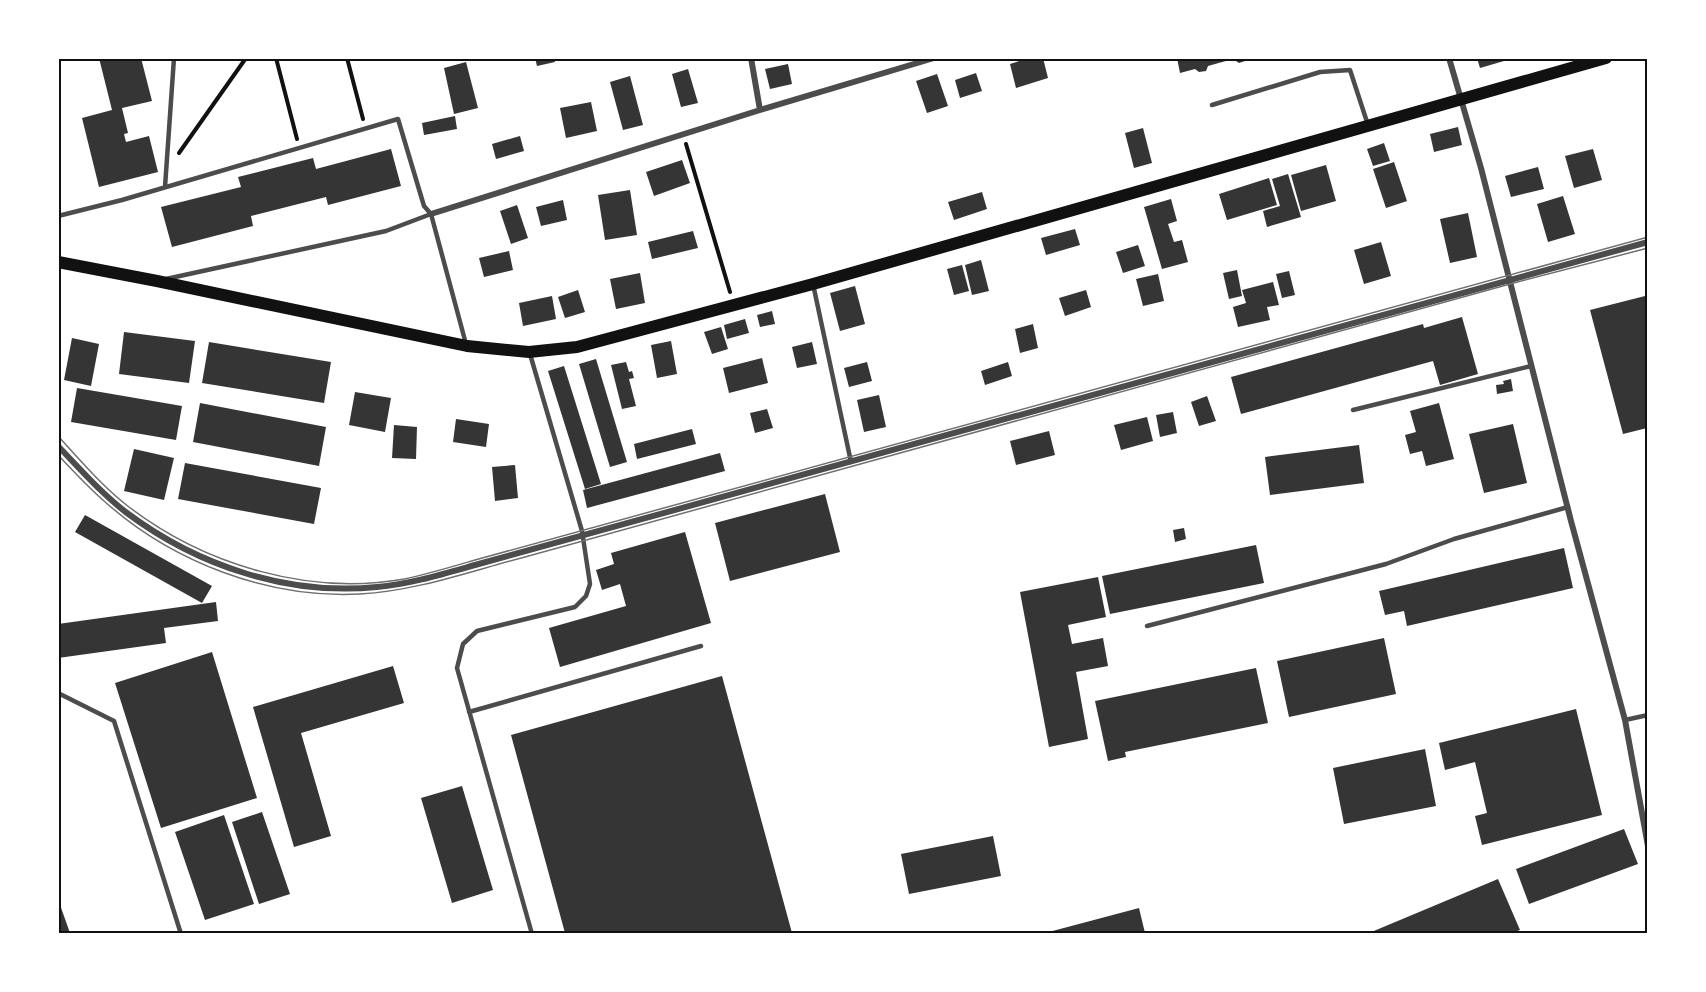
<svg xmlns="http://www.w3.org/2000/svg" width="1706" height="992" font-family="Ubuntu,sans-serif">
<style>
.building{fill:#353535}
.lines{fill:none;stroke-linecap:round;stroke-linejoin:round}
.path{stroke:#111;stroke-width:4}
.service{stroke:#4c4c4c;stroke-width:4.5}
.minor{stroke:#4c4c4c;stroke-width:6}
.secondary{stroke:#111;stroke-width:12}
.tram{stroke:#707070;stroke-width:1.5}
.neatline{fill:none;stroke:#111;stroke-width:2}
</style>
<rect width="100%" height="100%" fill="#fff"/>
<!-- building -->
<path class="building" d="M99,58H141L152,101L122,108L128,133L124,134L126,142L149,136L158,172L99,187L82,118L112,110Z
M535,58H554L555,62L537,66Z
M1029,58H1043L1048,78L1016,88L1010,64Z
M1177,58H1251V59L1239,63L1233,59L1208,66L1206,71L1199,72L1195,69L1180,73Z
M1477,58H1503L1504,61L1480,68Z
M466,62L478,108L454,114L444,68Z
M788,64L792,84L770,89L765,69Z
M688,69L698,103L681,107L672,74Z
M976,73L982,91L960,98L955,80Z
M937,74L948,106L927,113L916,81Z
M630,76L643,125L623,130L610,82Z
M591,102L597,131L566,138L560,108Z
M455,116L457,129L424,135L422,123Z
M1458,127L1462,145L1434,152L1430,134Z
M1143,128L1152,163L1134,168L1125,133Z
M520,136L524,151L496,159L492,144Z
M1384,143L1390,161L1373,166L1367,149Z
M391,149L401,186L328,205L326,197L251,216L253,226L172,247L161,207L241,187L238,177L313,158L316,169Z
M1593,149L1602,180L1574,188L1565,156Z
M682,160L690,183L654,196L646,172Z
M1394,162L1407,201L1386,208L1373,169Z
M1326,165L1336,201L1301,211L1291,175Z
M1538,167L1544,189L1511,197L1505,176Z
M1288,174L1301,217L1267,227L1263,211L1280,206L1272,179Z
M1269,178L1277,205L1227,220L1219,194Z
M630,190L637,235L605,240L598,195Z
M982,192L987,209L954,220L948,202Z
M1563,196L1575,234L1548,242L1537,204Z
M1171,199L1177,221L1168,224L1174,242L1182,240L1188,262L1162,269L1144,207Z
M563,200L567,220L541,226L536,207Z
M517,205L528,238L511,244L500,211Z
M1468,213L1477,257L1450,263L1440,219Z
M1075,229L1080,245L1046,255L1041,238Z
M693,231L698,248L652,259L648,242Z
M1381,242L1391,276L1364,284L1354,250Z
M1138,245L1145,266L1123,273L1116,252Z
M509,251L513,270L484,277L479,258Z
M981,260L989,291L972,295L965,265Z
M962,265L969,291L954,295L947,269Z
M1237,270L1242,296L1229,299L1223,273Z
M1289,271L1295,295L1282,298L1276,274Z
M640,273L645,303L616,309L610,279Z
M1158,274L1164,301L1143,306L1136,279Z
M1273,282L1279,305L1267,307L1270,320L1238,327L1233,307L1246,303L1242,290Z
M855,286L865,324L840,331L830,293Z
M578,290L585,312L565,318L558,297Z
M1086,290L1091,307L1065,316L1059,298Z
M552,296L556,319L523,326L519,303Z
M1645,296L1647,306V428L1623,434L1590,310Z
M772,311L775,324L760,327L757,315Z
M1462,317L1478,374L1440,385L1433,361L1241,414L1231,377L1423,324L1424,328Z
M745,319L749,333L727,339L724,325Z
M1033,324L1038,348L1020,353L1015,329Z
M721,327L728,349L712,354L704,332Z
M124,332L195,341L189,383L119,374Z
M72,338L99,344L91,386L64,380Z
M671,341L677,374L657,378L651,345Z
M209,342L331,362L324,403L202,383Z
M812,342L817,364L797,368L792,347Z
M762,358L768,383L729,393L723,368Z
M596,359L627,462L610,467L579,364Z
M626,362L629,372L632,371L634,378L629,379L636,406L622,409L611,365Z
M867,362L872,381L849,387L844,368Z
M1008,362L1012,376L985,385L981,371Z
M564,366L601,484L585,489L548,371Z
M1511,379L1513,391L1497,394L1496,385L1504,384L1503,381Z
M77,388L182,406L176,440L71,422Z
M355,392L391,398L385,432L349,425Z
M879,395L886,427L864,432L857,400Z
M1207,396L1216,421L1199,426L1191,402Z
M200,403L326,427L319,466L193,442Z
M1439,403L1454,459L1426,466L1422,451L1410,454L1405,435L1416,432L1410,411Z
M767,409L773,428L755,433L750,413Z
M1173,412L1177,433L1160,437L1156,415Z
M1147,417L1153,441L1121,450L1114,425Z
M456,419L489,424L486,447L453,442Z
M1513,424L1527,483L1484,493L1469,434Z
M394,425L417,427L416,459L392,458Z
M692,429L696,444L637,459L634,444Z
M1049,431L1055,455L1016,465L1010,441Z
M1359,445L1364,483L1270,495L1265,457Z
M134,449L174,458L164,500L124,491Z
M720,453L725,471L587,508L583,490Z
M185,463L321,488L314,524L178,499Z
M515,465L518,498L495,501L492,467Z
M825,494L840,552L730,581L715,523Z
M85,515L212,586L202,603L75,532Z
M1184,528L1186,539L1175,542L1173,530Z
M685,532L711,623L560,667L549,628L626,606L620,584L602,590L596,570L614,564L611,553Z
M1256,545L1264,583L1110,614L1102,576Z
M1564,548L1573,588L1407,626L1404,611L1385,615L1379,591Z
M1098,577L1106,617L1068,625L1072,644L1103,638L1108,666L1076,672L1088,739L1049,747L1020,592Z
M216,602L218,621L164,628L166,643L58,658V624Z
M1384,638L1396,694L1289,717L1277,661Z
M212,652L257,798L161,828L115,683Z
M393,666L404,703L301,733L331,836L294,847L253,707Z
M1256,668L1268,723L1125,752L1126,757L1108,761L1095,701Z
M722,676L792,933H565L511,735Z
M1576,709L1602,815L1482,845L1475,816L1487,813L1475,762L1445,770L1439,743Z
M1425,749L1436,806L1344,824L1333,768Z
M462,786L493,890L452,903L421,798Z
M262,812L290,894L259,904L232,822Z
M224,815L254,904L205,920L175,832Z
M1624,829L1638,864L1529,904L1516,869Z
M993,836L1001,876L909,894L901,854Z
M1498,879L1520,930L1512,933H1369Z
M59,902L70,933H58Z
M1139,908L1145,933H1045Z"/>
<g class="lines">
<!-- path -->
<path class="path" d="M276,58L297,139
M347,58L363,119
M686,144L730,292
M179,153L246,58"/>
<!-- service -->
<path class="service" d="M1212,105L1320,72L1350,70L1368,125
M165,187L174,58
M58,216L122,200L398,119L424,206L431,214L466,344
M166,279L386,231L431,214
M813,284L851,462
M530,354L582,531L590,584L586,596L575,607L477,631L463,644L457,668L532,934
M1353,410L1531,366
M1147,626L1386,564L1454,539L1568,507
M58,693L114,721L181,934
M469,712L701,646
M1625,720L1648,715"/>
<!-- minor -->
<path class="minor" d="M751,58L760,110
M1449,58L1481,168L1571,521L1625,720L1648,846
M431,214L760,110L934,58
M58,446C80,469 102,494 127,513C198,566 288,596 377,587C410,584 443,574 475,565L1648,242"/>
<!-- secondary -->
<path class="secondary" d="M58,262L157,281L467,346L529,352L577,347L813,284L1606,58"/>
<!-- tram -->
<path class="tram" d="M58,436C81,461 103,487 129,507C205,565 309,596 404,579C428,574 451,567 475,560L1648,237
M58,455C73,471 88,487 104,501C172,562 268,599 360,594C416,591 471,571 525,557L1510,284L1648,248"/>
</g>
<!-- border -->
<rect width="1706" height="992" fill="none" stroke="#ffffff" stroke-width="120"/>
<rect x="60" y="60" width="1586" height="872" class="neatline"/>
</svg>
